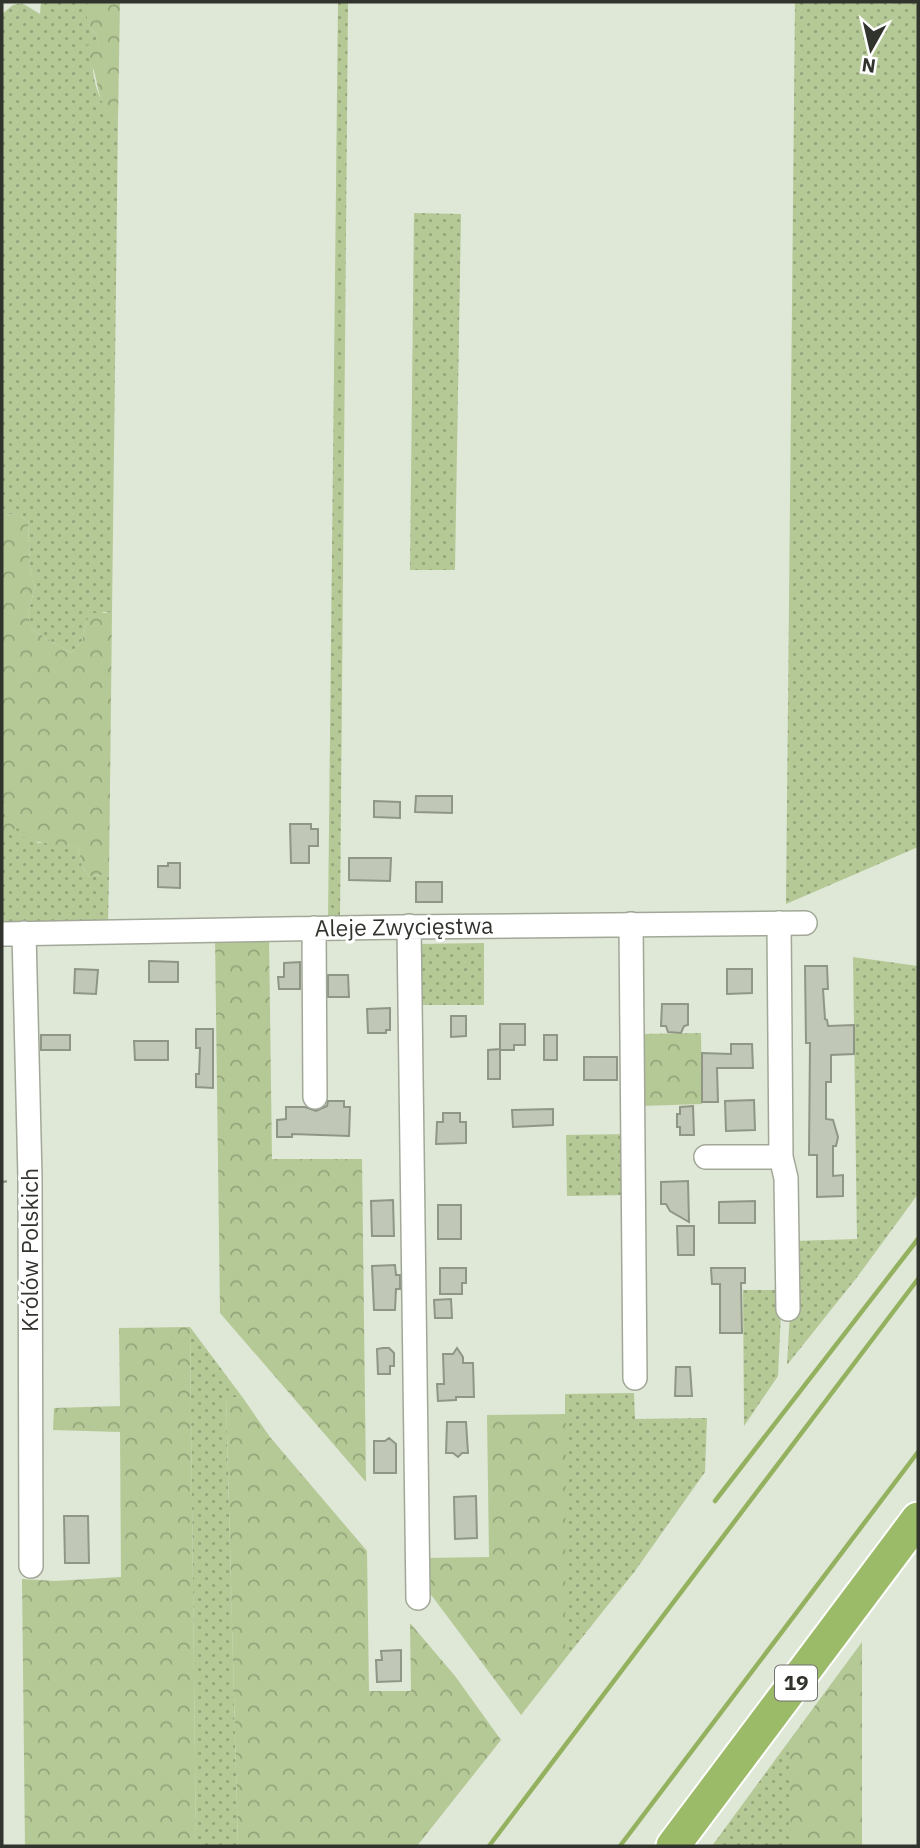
<svg xmlns="http://www.w3.org/2000/svg" width="920" height="1848" font-family="'IBM Plex Sans',sans-serif">
<style>
.grass{fill:url(#grass-dots)}
.forest{fill:url(#forest-crowns)}
.lines{fill:none;stroke-linecap:round;stroke-linejoin:round}
.stream{stroke:#93b15e;stroke-width:4.5}
.building{fill:#c0c7b6;stroke:#8f9686;stroke-width:2}
.minor-casing{stroke:#a2a898;stroke-width:26}
.highway-casing{stroke:#fff;stroke-width:37}
.path{stroke:#90968a;stroke-width:2.5;stroke-dasharray:5 5;stroke-linecap:butt}
.minor{stroke:#fff;stroke-width:23}
.highway{stroke:#9cbb69;stroke-width:33}
.labels{text-anchor:middle;stroke-width:6;stroke-linejoin:round;paint-order:stroke}
.shield{fill:#fff;stroke:#6f716c;stroke-width:2}
.shield-label{font-size:21px;font-weight:bold;fill:#31342d}
.street-label{font-size:23px;fill:#31342d;stroke:#fff}
</style>
<defs>
<pattern id="grass-dots" width="8" height="8" patternUnits="userSpaceOnUse" patternTransform="scale(1.75)"><rect width="8" height="8" fill="#b5c996"/><path d="M2 2h.1M6 6h.1" fill="none" stroke="#94a47b" stroke-width="1.8" stroke-linecap="round"/></pattern>
<pattern id="forest-crowns" width="20" height="18" patternUnits="userSpaceOnUse" patternTransform="scale(1.75)"><rect width="20" height="18" fill="#b5c996"/><path d="M2 6a3 3 0 1 1 6 0M12 15a3 3 0 1 1 6 0" fill="none" stroke="#94a47b"/></pattern>
</defs>
<rect width="100%" height="100%" fill="#dfe7d6"/>
<!-- grass -->
<path class="grass" d="M41,2H87V24L96,34L99,43C84,61 98,109 118,119L112,613L104,612L87,620L82,641L71,653L31,629L28,613L35,587L30,567L28,522L19,515L2,514V14L13,5L22,3L40,14Z
M338,2H348L340,919L328,921Z
M795,2H881L890,4L894,2H918V847L786,904Z
M414,213L461,214L455,570H410Z
M2,798L6,804V816L38,843H56L78,847L82,866L89,876L109,875L108,924L2,927Z
M484,943V1005H416V944Z
M853,957L918,966V1194L858,1276L787,1365L794,1241L857,1239Z
M628,1134L629,1195L567,1196L566,1135Z
M743,1290H782L778,1376L744,1426Z
M190,1327L243,1398L226,1397L238,1846H196Z
M634,1393L635,1419L707,1418L705,1472L635,1571L565,1659V1394Z
M789,1741V1846H712Z"/>
<!-- forest -->
<path class="forest" d="M87,2H120L118,119C99,110 99,89 94,71C91,61 85,56 87,45L96,46L99,43L96,34L87,24Z
M2,514L19,515L28,522L30,567L35,587L28,613L31,629L71,653L82,641L87,620L91,613H112L109,875L89,876L82,866L78,847C59,844 41,845 23,837L20,828L3,831C5,819 8,808 2,798Z
M215,937H269L272,1159H362L366,1482L220,1313Z
M701,1033L702,1104L641,1106L640,1034Z
M190,1327L196,1846H25L22,1579L55,1581L121,1577L120,1432L53,1430L54,1408L120,1406L119,1328Z
M226,1396L243,1398L270,1437L367,1551L369,1691H411L410,1623L455,1676L501,1740L417,1846H238Z
M566,1414L565,1659L521,1715L423,1584V1558L489,1557L487,1415Z
M862,1642V1846H789V1741Z"/>
<g class="lines">
<!-- stream -->
<path class="stream" d="M715,1501L918,1239
M489,1846L918,1279
M620,1846L918,1452"/>
</g>
<!-- building -->
<path class="building" d="M416,796H452V813L415,812Z
M374,801L400,802V818L374,817Z
M290,824H311V829H318V846H309V863H291Z
M349,858H391L390,881L349,880Z
M168,863H180V888L158,887V866H168Z
M416,882H442V902H416Z
M149,961L178,962V982H149Z
M300,962V989H279L278,977H284V963Z
M805,966H827L828,989H823L825,1019L827,1020L828,1026L854,1025V1054L831,1055V1082H826V1119L833,1120L838,1137L836,1146H833V1176L843,1175V1196L817,1197V1155H809L810,1043H806Z
M75,969L98,970L96,994L74,993Z
M727,969H752V993L727,994Z
M328,975H348L349,997H328Z
M662,1004H688V1025L684,1026L681,1033L668,1032L666,1026H661Z
M390,1008V1030H386V1033H368L367,1009Z
M451,1016H466V1036L451,1037Z
M500,1024H525V1045H514V1050H500V1079H488V1050L500,1049Z
M196,1029H213V1088L196,1087V1074H199L200,1048H196Z
M41,1035H70V1050H41Z
M544,1035H557V1060H544Z
M134,1041H168V1060H135Z
M731,1044H752L753,1068H717L718,1102H702V1053L731,1054Z
M584,1057H617V1080H584Z
M754,1100L755,1130L726,1131L725,1101Z
M328,1101H344V1107H350L349,1136L292,1134V1137H277V1120L286,1119V1107H305L316,1111L327,1106Z
M693,1106L694,1135H680V1127H677V1114H680V1107Z
M553,1109V1125L513,1127L512,1110Z
M443,1113H460V1122H466V1143L436,1144L437,1122H443Z
M688,1181L689,1222L670,1211L666,1204H661V1182Z
M393,1200L394,1236H372L371,1201Z
M755,1201V1223H719V1202Z
M438,1205H461V1239H438Z
M677,1226H694V1255H678Z
M395,1265L396,1275H400V1289H396L395,1310H374L372,1266Z
M440,1268H466V1283H462V1294H440Z
M711,1268H745V1283H741L742,1333H720V1284H712Z
M451,1299L452,1318H435L434,1300Z
M383,1348H389L394,1353V1366H390V1374H378L377,1349Z
M457,1348L463,1357V1363H473L474,1397H456V1400L438,1401L437,1384H444L443,1354H453Z
M676,1367H690L692,1396H675Z
M447,1422H466L468,1453H462L458,1457L453,1453H446Z
M389,1438L396,1444V1473H374V1441H385Z
M476,1496L477,1538L455,1539L454,1497Z
M64,1516H88L89,1563H65Z
M401,1650V1681L377,1682L376,1660H382L381,1651Z"/>
<g class="lines">
<!-- minor casing -->
<g class="minor-casing">
<path id="minor" d="M779,923L781,1157L786,1178L788,1309
M631,924L635,1378
M409,926L418,1598
M314,928L315,1097
M24,933L30,1178L31,1566
M2,934L400,927L805,923
M706,1157H781"/>
</g>
<!-- highway casing -->
<g class="highway-casing">
<path id="highway" d="M673,1846L918,1519"/>
</g>
<!-- path -->
<path class="path" d="M2,1182L9,1181"/>
<!-- minor -->
<use href="#minor" class="minor"/>
<!-- highway -->
<use href="#highway" class="highway"/>
</g>
<g class="labels">
<!-- shield labels -->
<rect class="shield" x="775" y="1665.5" width="42" height="35" rx="5"/>
<g class="shield-label">
<text x="796" y="1690">19</text>
</g>
<!-- street labels -->
<g class="street-label">
<text transform="translate(404 927) rotate(-1)" y="8">Aleje Zwycięstwa</text>
<text transform="translate(30 1250) rotate(-90)" y="8">Królów Polskich</text>
</g>
</g>
<!-- border -->
<rect width="920" height="1848" fill="none" stroke="#31342d" stroke-width="7"/>
<!-- north arrow -->
<g transform="translate(871 49) rotate(188)" stroke="#ffffff" stroke-width="5" paint-order="stroke">
<path d="M0-5L12 26L0 18L-12 26Z" fill="#31342d"/>
<text y="-10" font-size="19" font-weight="bold" text-anchor="middle" fill="#31342d">N</text>
</g>
</svg>
